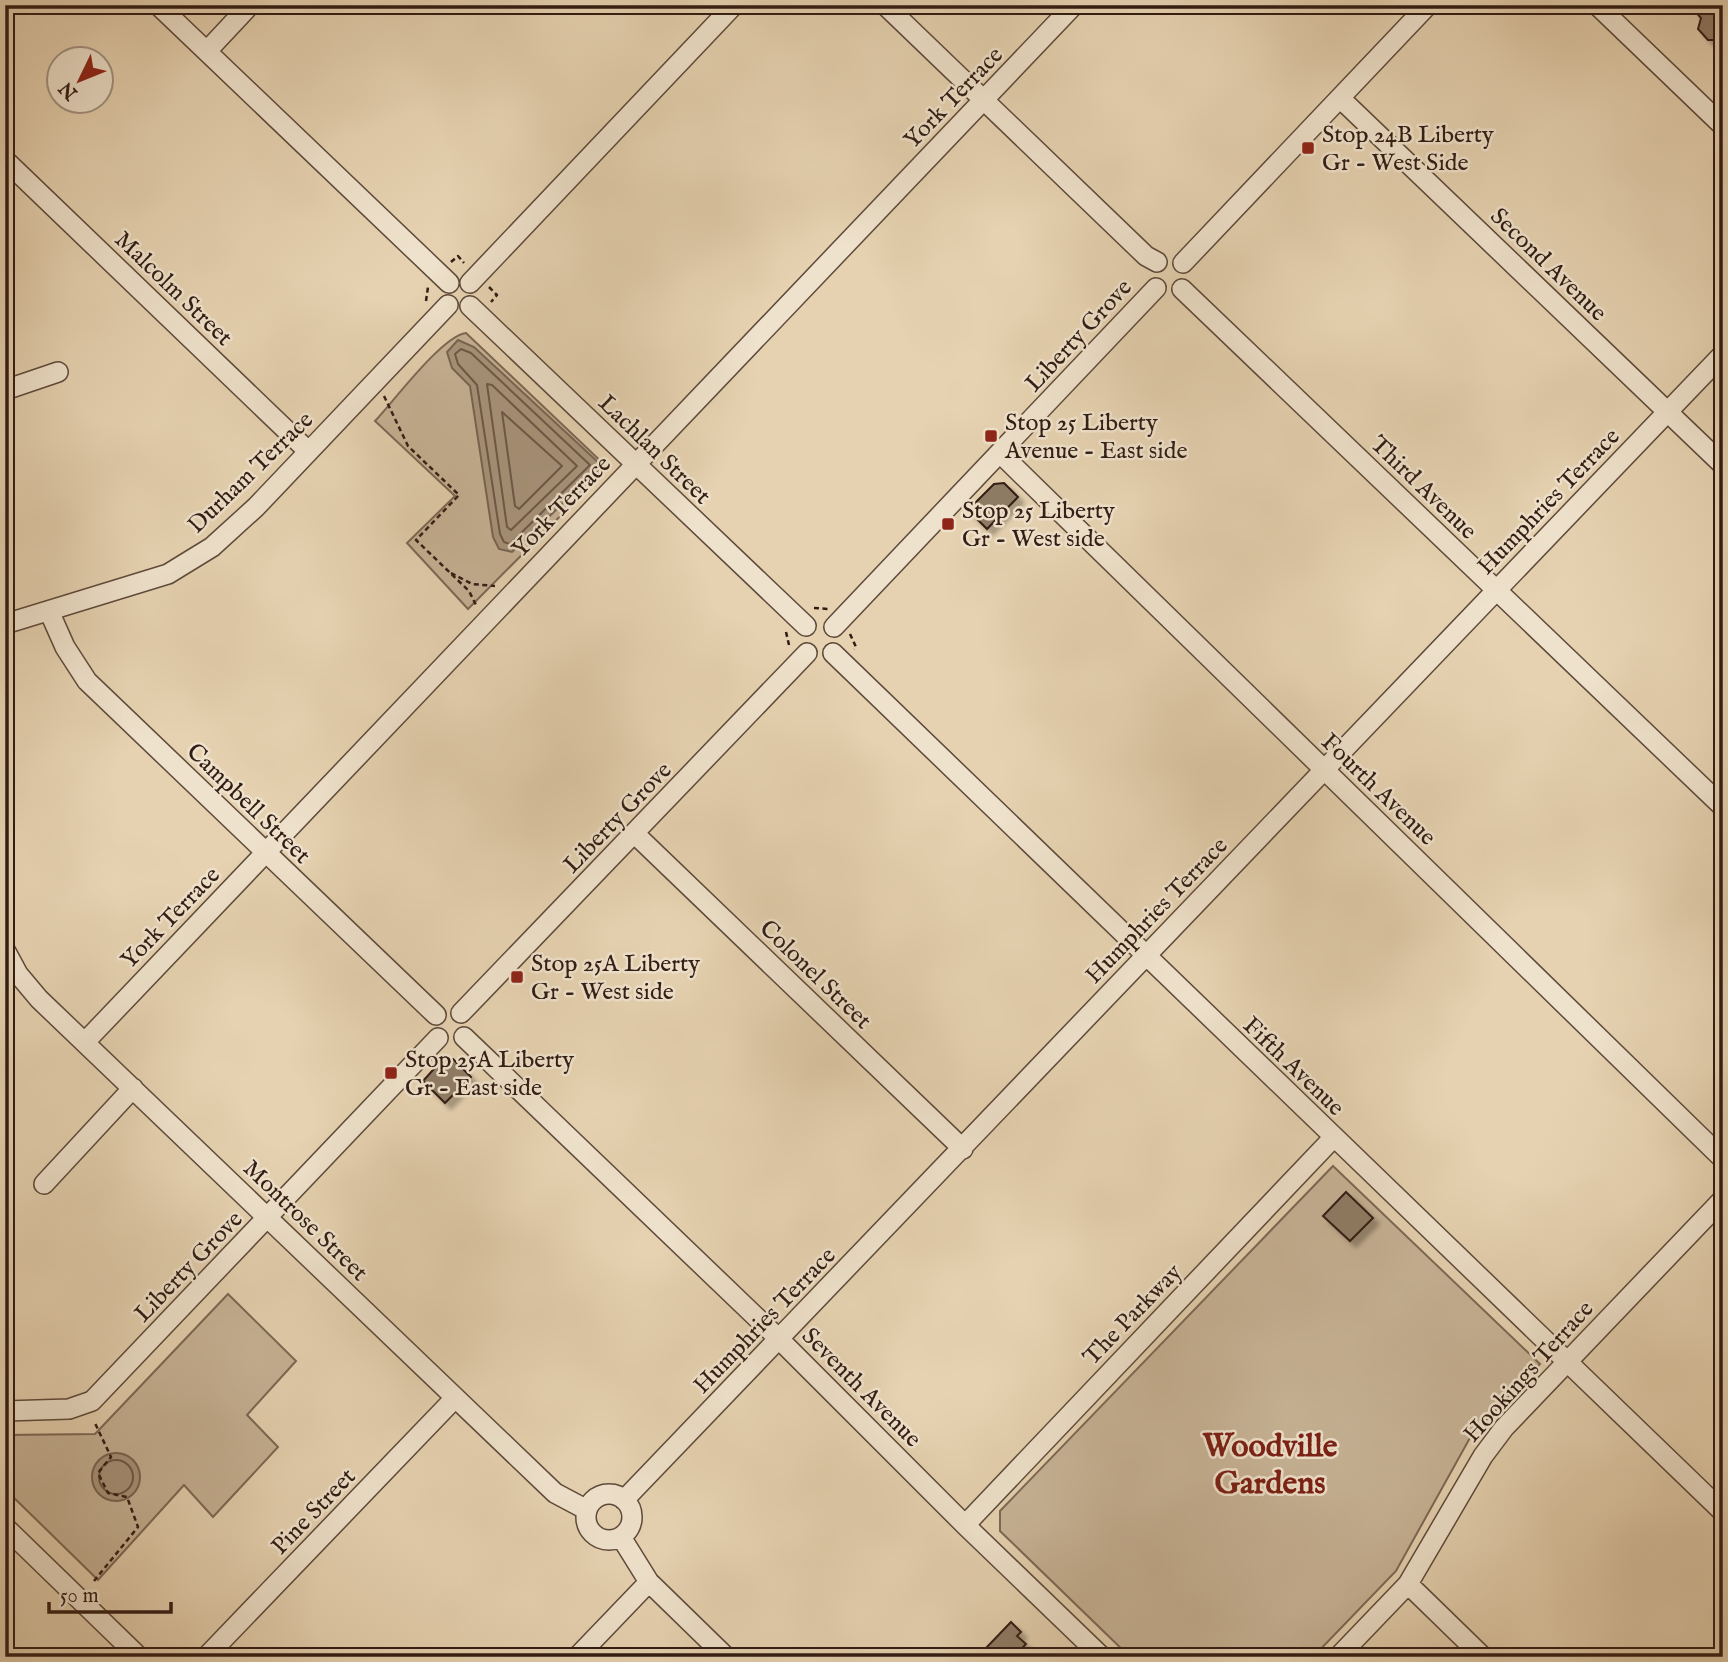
<svg xmlns="http://www.w3.org/2000/svg" width="1728" height="1662" font-family="'IM FELL English',serif">
<style>
.green{fill:#c7b396;stroke:#7c6855;stroke-width:2}
.water{fill:#a8947c;stroke:#786452;stroke-width:2}
.lines{fill:none;stroke-linecap:round;stroke-linejoin:round}
.shore{stroke:#6c5848;stroke-width:2}
.building{fill:#8f7b66;stroke:#311c14;stroke-width:2;filter:url(#shadow)}
.minor-casing{stroke:#5e4a3b;stroke-width:22}
.path{stroke:#311c14;stroke-width:2.5;stroke-dasharray:5 3.5;stroke-linecap:butt}
.minor{stroke:#efe2cc;stroke-width:19}
.poi-dot{fill:#8f2418;stroke:#efe2cc;stroke-width:2.5}
.labels{text-anchor:middle;stroke-width:5;stroke-linejoin:round;paint-order:stroke}
.street-label{font-size:24px;fill:#311c14;stroke:#efe2cc}
.poi-label{font-size:24px;fill:#311c14;stroke:#efe2cc;text-anchor:start}
.district-label{font-size:32px;font-weight:bold;fill:#7a1f14;stroke:#efe2cc}
</style>
<defs>
<filter id="shadow"><feDropShadow dx="6" dy="6" stdDeviation="2" flood-color="#0004"/></filter>
</defs>
<rect width="100%" height="100%" fill="#e6d2b1"/>
<filter id="stains"><feTurbulence type="fractalNoise" baseFrequency=".00286" numOctaves="4"/><feColorMatrix values="0 0 0 0 .2 0 0 0 0 .09 0 0 0 0 .02 0 0 0 .5 -.17"/></filter>
<radialGradient id="worn" r=".72"><stop offset=".6" stop-color="#630" stop-opacity="0"/><stop offset="1" stop-color="#630" stop-opacity=".3"/></radialGradient>
<!-- green -->
<path class="green" d="M466,333L608,468L468,609L407,543L455,496L375,421C394,401 442,336 466,333Z
M1333,1166L1540,1364L1471,1436L1396,1571L1313,1657H1130L1000,1531V1511Z
M228,1294L296,1361L247,1415L278,1447L213,1517L184,1485L98,1580L5,1489V1435L95,1434Z"/>
<!-- water -->
<path class="water" d="M458,340L474,347L599,463L600,468L512,552L499,549L493,537L470,386L452,368L447,352Z
M92 1477a24 24 0 1 1 48 0a24 24 0 1 1-48 0Z"/>
<g class="lines">
<!-- shore -->
<path class="shore" d="M461,349L471,353L590,465L510,544L504,542L500,534L477,385L458,364L455,354Z
M487,384L492,385L577,466L511,530L507,527Z
M502,412L562,466L519,509L515,506Z
M99 1477a17 17 0 1 1 34 0a17 17 0 1 1-34 0Z"/>
</g>
<!-- building -->
<path class="building" d="M1698,5H1723V39L1719,36L1715,40H1708L1698,29L1701,18L1694,10Z
M1004,483L1018,497L987,529L968,510L994,484Z
M453,1059L471,1077L445,1103L423,1081L442,1060Z
M1346,1192L1373,1218L1350,1241L1323,1216Z
M1011,1622L1021,1632L1017,1636L1026,1644L1014,1657H995L986,1648Z"/>
<g class="lines">
<!-- minor casing -->
<g class="minor-casing">
<path id="minor" d="M158,5L449,283
M885,5L1146,256L1157,262
M1597,5L1723,126
M207,51L250,5
M1341,99L1723,465
M5,160L308,451
M1183,263L1428,5
M470,283L734,5
M1182,289L1723,807
M470,306L806,626
M5,390L58,372
M1001,454L1723,1159
M49,611L65,647L87,681L436,1015
M5,624L168,574L212,547L256,507L448,305
M834,627L1156,288
M833,653L1723,1512
M635,834L963,1149
M5,950L18,974L39,999L555,1493L587,1510
M461,1013L807,653
M464,1037L779,1339L965,1525L1102,1657
M85,1042L1074,5
M44,1184L133,1088
M5,1411L69,1409L92,1401L438,1038
M586 1517a23 23 0 1 1 46 0a23 23 0 1 1-46 0Z
M624,1500L1723,354
M965,1525L1334,1137
M5,1527L139,1657
M621,1537L649,1582L726,1657
M1408,1584L1483,1657
M206,1657L455,1398
M577,1657L649,1582
M1338,1657L1408,1584L1483,1456L1504,1428L1723,1199"/>
</g>
<!-- path -->
<path class="path" d="M451,262L458,256L464,263
M489,287L497,295L491,302
M426,301L428,287
M384,396L408,446L459,495L416,540L469,591L477,607
M451,573L472,584L495,586
M814,608L828,609
M786,632L789,645
M850,634L856,647L854,649
M94,1581L138,1527L127,1497L108,1493L98,1473L111,1457L94,1421"/>
<!-- minor -->
<use href="#minor" class="minor"/>
</g>
<!-- markers -->
<g class="poi-dot">
<rect x="1301" y="141" width="14" height="14" rx="3.5"/>
<rect x="984" y="429" width="14" height="14" rx="3.5"/>
<rect x="941" y="517" width="14" height="14" rx="3.5"/>
<rect x="510" y="970" width="14" height="14" rx="3.5"/>
<rect x="384" y="1066" width="14" height="14" rx="3.5"/>
</g>
<g class="labels">
<!-- street labels -->
<g class="street-label">
<text transform="translate(953 97) rotate(-46)" y="8">York Terrace</text>
<text transform="translate(1549 264) rotate(44)" y="8">Second Avenue</text>
<text transform="translate(174 288) rotate(44)" y="8">Malcolm Street</text>
<text transform="translate(1078 335) rotate(-47)" y="8">Liberty Grove</text>
<text transform="translate(655 449) rotate(44)" y="8">Lachlan Street</text>
<text transform="translate(250 472) rotate(-44)" y="8">Durham Terrace</text>
<text transform="translate(1424 487) rotate(44)" y="8">Third Avenue</text>
<text transform="translate(1548 501) rotate(-46)" y="8">Humphries Terrace</text>
<text transform="translate(561 506) rotate(-46)" y="8">York Terrace</text>
<text transform="translate(1379 789) rotate(44)" y="8">Fourth Avenue</text>
<text transform="translate(249 803) rotate(44)" y="8">Campbell Street</text>
<text transform="translate(617 817) rotate(-46)" y="8">Liberty Grove</text>
<text transform="translate(1156 910) rotate(-46)" y="8">Humphries Terrace</text>
<text transform="translate(170 917) rotate(-46)" y="8">York Terrace</text>
<text transform="translate(816 974) rotate(44)" y="8">Colonel Street</text>
<text transform="translate(1294 1066) rotate(44)" y="8">Fifth Avenue</text>
<text transform="translate(306 1220) rotate(44)" y="8">Montrose Street</text>
<text transform="translate(188 1266) rotate(-46)" y="8">Liberty Grove</text>
<text transform="translate(1132 1314) rotate(-46)" y="8">The Parkway</text>
<text transform="translate(764 1320) rotate(-46)" y="8">Humphries Terrace</text>
<text transform="translate(1528 1371) rotate(-48)" y="8">Hookings Terrace</text>
<text transform="translate(862 1387) rotate(45)" y="8">Seventh Avenue</text>
<text transform="translate(313 1511) rotate(-46)" y="8">Pine Street</text>
</g>
<!-- poi labels -->
<g class="poi-label">
<text x="1322" y="142">Stop 24B Liberty<tspan x="1322" dy="28">Gr - West Side</tspan></text>
<text x="1005" y="430">Stop 25 Liberty<tspan x="1005" dy="28">Avenue - East side</tspan></text>
<text x="962" y="518">Stop 25 Liberty<tspan x="962" dy="28">Gr - West side</tspan></text>
<text x="531" y="971">Stop 25A Liberty<tspan x="531" dy="28">Gr - West side</tspan></text>
<text x="405" y="1067">Stop 25A Liberty<tspan x="405" dy="28">Gr - East side</tspan></text>
</g>
<!-- district labels -->
<g class="district-label">
<text x="1270" y="1456">Woodville<tspan x="1270" dy="37">Gardens</tspan></text>
</g>
</g>
<!-- margin -->
<rect width="1728" height="1662" fill="none" stroke="#e6d2b1" stroke-width="28"/>
<rect x="7" y="7" width="1714" height="1648" fill="none" stroke="#311c14" stroke-width="3.5"/>
<rect x="14" y="14" width="1700" height="1634" fill="none" stroke="#311c14" stroke-width="2"/>
<!-- north arrow -->
<g transform="translate(80 80) rotate(227)"><circle r="33" fill="#efe2cc" stroke="#a39382" stroke-width="2"/>
<path d="M0-5L12 26L0 18L-12 26Z" fill="#8f2418"/>
<text y="-10" font-size="19" font-weight="bold" text-anchor="middle" fill="#311c14">N</text>
</g>
<!-- scale -->
<path d="M49 1602v10h122v-10" fill="none" stroke="#311c14" stroke-width="3.5"/>
<text x="60" y="1602" font-size="21" fill="#311c14" stroke="#efe2cc" stroke-width="5" paint-order="stroke">50 m</text>
<rect width="100%" height="100%" filter="url(#stains)"/>
<rect width="100%" height="100%" fill="url(#worn)"/>
</svg>
